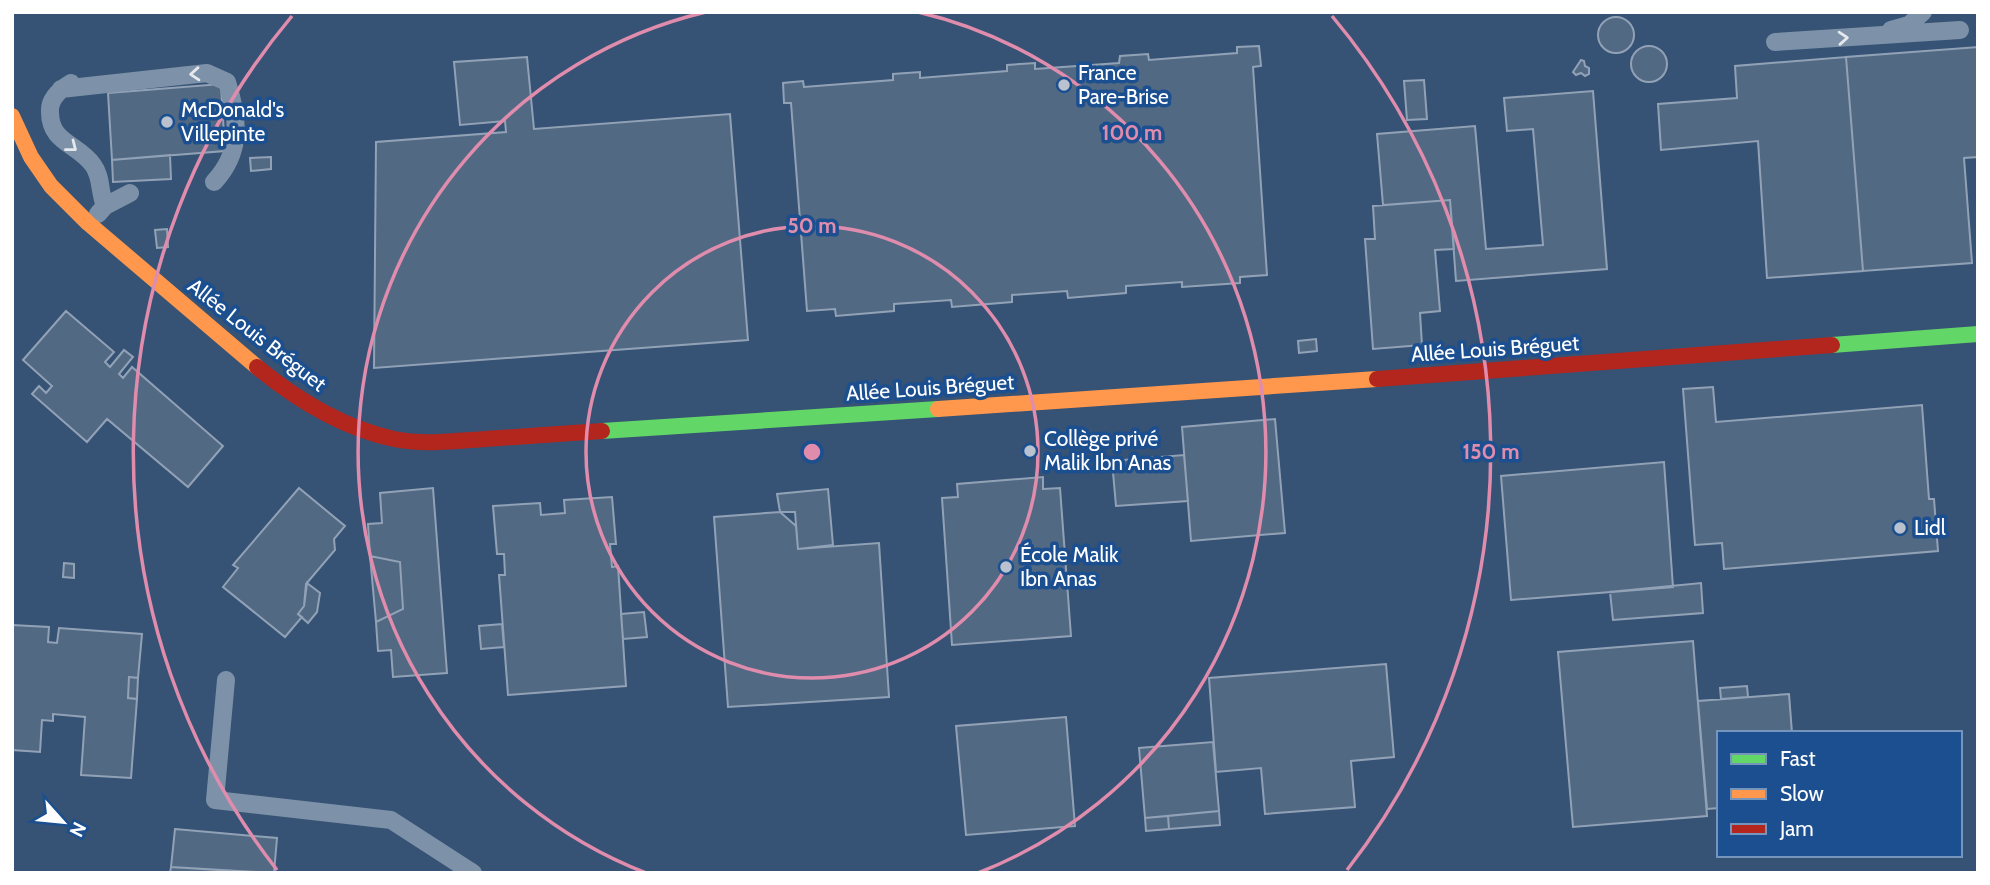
<svg xmlns="http://www.w3.org/2000/svg" width="1990" height="885" font-family="Cabin,sans-serif">
<style>
.building{fill:#526984;stroke:#92a2b6;stroke-width:2}
.lines{fill:none;stroke-linecap:round;stroke-linejoin:round}
.lane{stroke:#7d92a8;stroke-width:18}
.fast{stroke:#63d668;stroke-width:16}
.slow{stroke:#ff974d;stroke-width:16}
.jam{stroke:#b3261e;stroke-width:16}
.oneway{stroke:#e5e9ee}
.ring{fill:none;stroke:#e08cad;stroke-width:3.5}
.poi-dot{fill:#b9c2ce;stroke:#1b4f8f;stroke-width:2.5}
.labels{text-anchor:middle;stroke-width:7;stroke-linejoin:round;paint-order:stroke}
.poi-label{font-size:21px;fill:#fff;stroke:#1b4f8f;text-anchor:start}
.street-label{font-size:21px;fill:#fff;stroke:#1b4f8f}
.centre{fill:#e08cad;stroke:#1b4f8f;stroke-width:3.5}
.ring-label{font-size:21px;text-anchor:middle;font-weight:bold;fill:#e08cad;stroke:#1b4f8f;stroke-width:7;stroke-linejoin:round;paint-order:stroke}
</style>
<rect width="100%" height="100%" fill="#365274"/>
<!-- building -->
<path class="building" d="M1598 35a18 18 0 1 1 36 0a18 18 0 1 1-36 0Z
M1631 64a18 18 0 1 1 36 0a18 18 0 1 1-36 0Z
M1259,46L1261,66L1253,67L1267,275L1240,277V283L1182,287V282L1126,286V293L1068,298L1067,291L1012,295V302L952,307L951,300L894,304V311L836,316L835,309L807,311L791,103H784L783,83L803,81L804,87L893,80V74L920,72V78L1007,71V65L1035,63V69L1119,63L1120,56L1148,54L1149,60L1237,53V47Z
M1978,47V157L1964,158L1972,263L1863,271L1846,57Z
M527,57L534,129L730,114L748,340L374,368L376,142L506,132L505,121L460,125L454,62Z
M1846,57L1863,271L1767,278L1758,141L1661,150L1658,104L1737,98L1735,66Z
M1581,60L1584,61L1585,66L1589,68V74L1585,76L1581,73L1576,75L1573,72Z
M1424,80L1427,119L1407,120L1404,81Z
M221,84L225,151L112,160L108,93Z
M1593,91L1607,269L1456,281L1450,200L1383,205L1377,134L1475,126L1486,249L1543,245L1533,129L1507,131L1504,98Z
M170,155L171,179L113,182L112,160Z
M271,157V169L251,171L250,158Z
M1450,200L1454,249L1435,250L1440,311L1420,313L1422,345L1373,349L1365,239H1375L1373,206Z
M167,229L168,247L157,248L155,230Z
M66,311L114,352L105,362L110,367L124,350L133,357L119,374L123,378L132,367L223,446L188,487L107,419L87,442L32,394L39,386L46,393L52,386L23,360Z
M1316,339L1317,351L1299,353L1298,341Z
M1713,387L1716,422L1922,405L1929,499H1934L1938,551L1724,569L1722,543L1695,545L1683,389Z
M1275,419L1285,533L1191,541L1182,427Z
M1184,455L1188,501L1116,506L1112,461Z
M1664,462L1673,587L1511,600L1501,476Z
M1043,477V489L1060,488L1071,636L952,645L942,498L958,497L957,484Z
M299,488L345,526L334,539L335,550L306,584L304,606L298,614L302,617L285,637L223,587L238,568L233,565Z
M433,488L447,673L393,677L391,650L378,651L376,622L403,609L400,562L370,556L368,524L382,523L380,493Z
M828,489L833,545L798,549L795,512H780L777,494Z
M612,497L616,544H610L612,567L618,566L626,686L508,695L499,575H505L504,554H497L493,506L540,503L541,515L565,513L564,500Z
M780,512L796,526L798,549L879,543L889,697L728,707L714,517Z
M370,556L400,562L403,609L376,622Z
M64,563L74,564V578L63,577Z
M307,583L320,593L317,612L308,623L298,614L304,606Z
M1701,583L1703,613L1613,620L1610,592Z
M644,612L647,637L623,639L621,614Z
M502,624L504,647L481,649L479,626Z
M12,625L49,627L48,642L57,643L59,628L142,634L138,678L129,677L128,698L137,699L131,778L81,775L85,717L53,714V721L42,720L40,752L12,750Z
M1693,641L1707,816L1573,827L1558,652Z
M1386,664L1394,757L1351,761L1355,807L1265,814L1261,768L1216,772L1209,678Z
M129,677L138,678L137,699L128,698Z
M1747,686L1748,697L1721,699L1720,688Z
M1789,694L1792,733H1719V808L1707,809L1698,701Z
M1066,717L1075,826L966,835L956,726Z
M1213,742L1219,811L1145,818L1139,748Z
M1219,811L1220,825L1169,829L1168,816Z
M1168,816L1169,829L1146,831L1145,818Z
M175,829L277,838L274,873L171,867Z
M171,867L262,873H170Z"/>
<g class="lines">
<!-- lane -->
<path class="lane" d="M1891,30L1909,25L1923,12
M1775,42L1960,30
M71,83C59,90 49,99 50,112C50,143 77,143 93,165C102,177 99,192 105,206
M61,89L207,73L227,82C239,120 242,152 214,182
M98,214L105,206L130,193
M226,680L215,800L391,820L473,873"/>
<!-- fast -->
<path class="fast" d="M1832,345L1978,334
M602,431L938,409"/>
<!-- slow -->
<path class="slow" d="M12,116L31,157L51,186L88,223L257,367
M938,409L1377,379"/>
<!-- jam -->
<path class="jam" d="M257,367C297,400 343,428 394,439C423,445 455,441 485,439C524,436 563,434 602,431
M1377,379L1832,345"/>
</g>
<!-- one-way arrows -->
<defs><path id="oneway-chevron" d="M-2-3.5L2.5 0L-2 3.5" fill="none" stroke-width="1.6" stroke-linecap="round" stroke-linejoin="round" transform="scale(1.75)"/></defs>
<g class="oneway">
<use href="#oneway-chevron" transform="translate(1843 38) rotate(-4)"/>
<use href="#oneway-chevron" transform="translate(195 74) rotate(176)"/>
<use href="#oneway-chevron" transform="translate(72 147) rotate(38)"/>
</g>
<!-- distance rings -->
<g class="ring">
<circle cx="812" cy="452" r="226"/>
<path d="M646 873A452 452 0 0 1 706 12M918 12A452 452 0 0 1 978 873"/>
<path d="M277 870A679 679 0 0 1 292 16M1332 16A679 679 0 0 1 1347 870"/>
</g>
<!-- markers -->
<g class="poi-dot">
<circle cx="1064" cy="85" r="7"/>
<circle cx="167" cy="122" r="7"/>
<circle cx="1030" cy="451" r="7"/>
<circle cx="1900" cy="528" r="7"/>
<circle cx="1006" cy="567" r="7"/>
</g>
<g class="labels">
<!-- poi labels -->
<g class="poi-label">
<text x="1078" y="80">France<tspan x="1078" dy="24">Pare-Brise</tspan></text>
<text x="181" y="117">McDonald's<tspan x="181" dy="24">Villepinte</tspan></text>
<text x="1044" y="446">Collège privé<tspan x="1044" dy="24">Malik Ibn Anas</tspan></text>
<text x="1914" y="535">Lidl</text>
<text x="1020" y="562">École Malik<tspan x="1020" dy="24">Ibn Anas</tspan></text>
</g>
<!-- street labels -->
<g class="street-label">
<text transform="translate(257 335) rotate(38)" y="7">Allée Louis Bréguet</text>
<text transform="translate(1495 349) rotate(-4)" y="7">Allée Louis Bréguet</text>
<text transform="translate(930 388) rotate(-4)" y="7">Allée Louis Bréguet</text>
</g>
</g>
<circle cx="812" cy="452" r="10" class="centre"/>
<g class="ring-label">
<text x="1132" y="140">100 m</text>
<text x="812" y="233">50 m</text>
<text x="1491" y="459">150 m</text>
</g>
<!-- border -->
<rect width="1990" height="885" fill="none" stroke="#ffffff" stroke-width="28"/>
<!-- legend -->
<rect x="1717" y="731" width="245" height="126" fill="#1b4f8f" stroke="#7695bc" stroke-width="2"/>
<rect x="1731" y="754" width="35" height="10" fill="#63d668" stroke="#7695bc" stroke-width="2"/>
<text x="1780" y="766" font-size="21" fill="#ffffff">Fast</text>
<rect x="1731" y="789" width="35" height="10" fill="#ff974d" stroke="#7695bc" stroke-width="2"/>
<text x="1780" y="801" font-size="21" fill="#ffffff">Slow</text>
<rect x="1731" y="824" width="35" height="10" fill="#b3261e" stroke="#7695bc" stroke-width="2"/>
<text x="1780" y="836" font-size="21" fill="#ffffff">Jam</text>
<!-- north arrow -->
<g transform="translate(63 822) rotate(117)" stroke="#1b4f8f" stroke-width="5" paint-order="stroke">
<path d="M0-5L12 26L0 18L-12 26Z" fill="#ffffff"/>
<text y="-10" font-size="19" font-weight="bold" text-anchor="middle" fill="#ffffff">N</text>
</g>
</svg>
